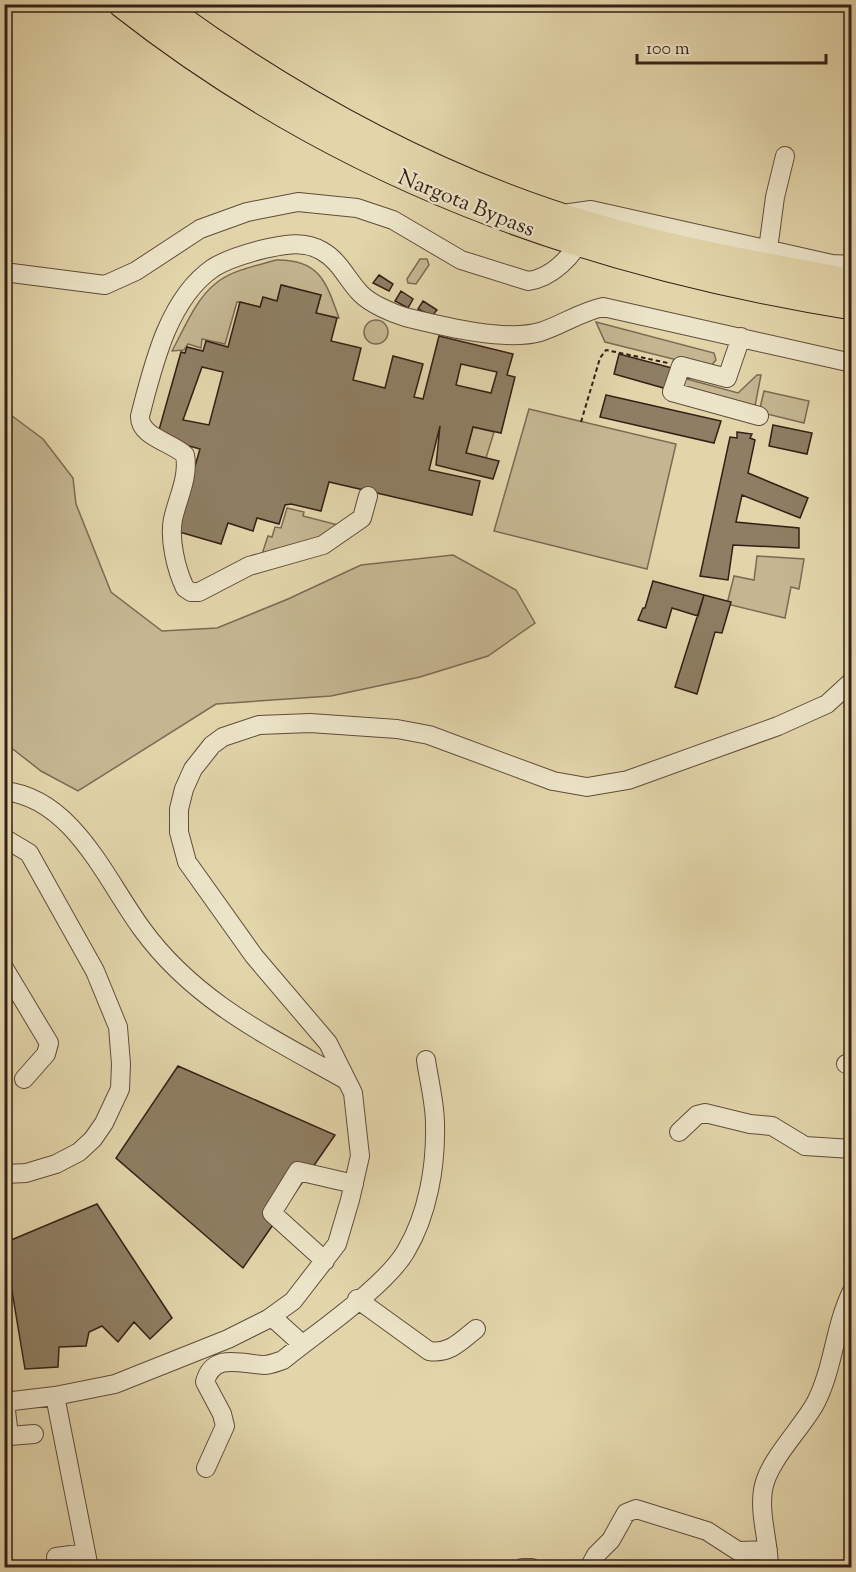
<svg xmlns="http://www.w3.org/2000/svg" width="856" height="1572" font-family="'Sorts Mill Goudy',serif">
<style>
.green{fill:#c4b691;stroke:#7c6a54;stroke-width:1.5}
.building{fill:#8e7e63;stroke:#341f16;stroke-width:1.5;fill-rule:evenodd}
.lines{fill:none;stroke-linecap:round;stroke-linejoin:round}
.minor-casing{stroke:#604c3b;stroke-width:20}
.highway-casing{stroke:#341f16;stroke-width:29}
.path{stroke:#341f16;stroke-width:2;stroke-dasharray:4.5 3;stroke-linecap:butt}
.minor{stroke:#ece4c8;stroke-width:18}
.highway{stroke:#e2d5aa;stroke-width:27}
.labels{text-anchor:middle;stroke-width:4.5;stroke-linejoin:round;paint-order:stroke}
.street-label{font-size:22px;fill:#341f16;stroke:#ece4c8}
</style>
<rect width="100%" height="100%" fill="#e2d5aa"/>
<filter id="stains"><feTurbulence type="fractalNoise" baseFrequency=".00333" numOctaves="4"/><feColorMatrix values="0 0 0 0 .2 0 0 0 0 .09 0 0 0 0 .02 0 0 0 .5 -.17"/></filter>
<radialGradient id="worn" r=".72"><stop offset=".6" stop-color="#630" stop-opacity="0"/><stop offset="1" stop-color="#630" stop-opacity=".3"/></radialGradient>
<!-- green -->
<path class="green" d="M420,259H427L429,265L416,284L408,283L407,279Z
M276,260C319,259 326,281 339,318L316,313L321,295L282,285L277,301L263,298L260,307L237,302L225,344L202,339L201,348L188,344L184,350L172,351C184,329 196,299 215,284C231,270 256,266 276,260Z
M364 332a12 12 0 1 1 24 0a12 12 0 1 1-24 0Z
M596,322L714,353L716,360L709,368L605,342Z
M757,375H761L754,411L681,392L683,378L738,393Z
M764,391L809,401L804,423L759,412Z
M529,409L676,444L647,569L494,531Z
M4,410L43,439L73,478L76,504L111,592L162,631L217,628L288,599L361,565L453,555L516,590L535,623L488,656L420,677L331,696L216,704L78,791L41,771L5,743Z
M473,427L494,432L486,458L466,453Z
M287,508L304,512L303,516L346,527L335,534L261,557L268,536L272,537L275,527L281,528Z
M757,556L804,559L799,589L791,587L785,618L727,604L734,576L754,580Z"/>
<!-- building -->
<path class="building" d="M379,275L393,284L389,291L373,283Z
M281,285L321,295L316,313L337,318L331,341L361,348L353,380L385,388L393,356L423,364L414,397L423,399L439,336L513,354L507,375L515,377L501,433L473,427L466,453L499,461L493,479L436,465L440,426L429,470L480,481L472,515L329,482L321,511L291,504L285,505L279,524L257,518L253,531L228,523L221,544L176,531L200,449L157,437L181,352L185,353L187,347L203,351L206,341L228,347L240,302L260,307L263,297L277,301ZM461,364L497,372L491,393L456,385ZM202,367L223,372L209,425L183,420Z
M401,291L413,299L408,308L395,301Z
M423,301L437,310L432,316L418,309Z
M619,354L672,368L667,389L614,374Z
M606,395L721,421L714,443L600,417Z
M773,425L812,433L807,454L769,446Z
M737,432L752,434L750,438L755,440L748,473L808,498L800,518L742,495L736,522L799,528V548L733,545L728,580L700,576L730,437L737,438Z
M653,581L704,595L698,616L672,608L666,628L638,620L643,608H645Z
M704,595L731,602L722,633L715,632L697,694L675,687Z
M178,1066L335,1135L243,1268L116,1158Z
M97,1204L172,1318L150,1339L134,1322L118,1342L102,1326L89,1332L86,1346L59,1347L58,1367L25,1369L4,1243Z"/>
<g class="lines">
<!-- minor casing -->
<g class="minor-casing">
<path id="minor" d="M563,214L591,210L832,264L852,265
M768,249L775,197L785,156
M4,272L105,285L136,271L200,229L247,212L298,202L357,208L393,220L461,260L528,281C552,278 573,256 584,234
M741,337L727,378L681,366L672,392L759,416
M368,496L362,518L323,545L249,566L199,592H191L185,588C176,569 169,539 173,519C178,497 189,477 185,455C172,442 139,437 140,416C153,366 168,299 213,268C227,259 248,253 264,249C284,245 303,240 322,251C340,261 347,280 361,294C371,304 392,313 405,317C442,326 504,342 540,332C562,325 580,312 603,307L852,363
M4,791C73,798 106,880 142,929C195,1002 270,1037 346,1080
M4,838L29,853L95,971L118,1027L121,1064L120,1089L104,1123L93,1139L79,1152L56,1164L26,1173L4,1174
M4,968L49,1043L46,1054L24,1079
M846,1064L852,1065
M679,1132L697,1115L705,1113L750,1124L772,1126L805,1146L852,1149
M325,1261L272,1213L298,1171L354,1184
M357,1299L429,1351C450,1354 461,1341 476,1329
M272,1317L302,1344
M55,1396L89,1568
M4,1402L55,1396L115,1384L228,1339L268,1319L293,1301L337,1244L350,1200L360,1156L353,1093L328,1043L254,956L187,862L179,832V809L184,789L193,769L212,745L223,737L259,725L310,723L397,729L429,735L553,781L587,787L628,780L778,726L827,704L852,681
M5,1402L9,1436L34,1434
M206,1468L225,1426L222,1414L205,1382C213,1352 241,1364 264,1365C270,1365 277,1362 283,1360C316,1333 386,1286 406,1251C428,1214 436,1166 435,1124C435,1103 429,1081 426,1060
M56,1557L86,1553
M522,1568H532
M589,1568L596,1555L611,1540L626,1513L636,1509L707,1531L738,1551L768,1550
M769,1568C769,1542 759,1515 763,1490C767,1462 801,1429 815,1404C834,1368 834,1327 852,1291"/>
</g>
<!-- highway casing -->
<g class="highway-casing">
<path id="highway" d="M122,4C340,175 580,262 852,306
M159,4C289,99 435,180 590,226C675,251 764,266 852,283"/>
</g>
<!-- path -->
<path class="path" d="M581,422L600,358L606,350L668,363"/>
<!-- minor -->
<use href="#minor" class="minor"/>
<!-- highway -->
<use href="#highway" class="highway"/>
</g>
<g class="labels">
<!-- street labels -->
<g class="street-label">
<text transform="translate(467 202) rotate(22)" y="8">Nargota Bypass</text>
</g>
</g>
<!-- margin -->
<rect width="856" height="1572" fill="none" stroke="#e2d5aa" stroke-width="24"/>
<rect x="6" y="6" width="844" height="1560" fill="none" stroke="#341f16" stroke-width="3"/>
<rect x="12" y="12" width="832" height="1548" fill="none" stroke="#341f16" stroke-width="1.5"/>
<!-- scale -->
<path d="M637 54v9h189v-9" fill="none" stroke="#341f16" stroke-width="3"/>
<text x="646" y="54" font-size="18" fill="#341f16" stroke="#ece4c8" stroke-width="4.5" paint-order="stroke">100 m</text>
<rect width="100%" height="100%" filter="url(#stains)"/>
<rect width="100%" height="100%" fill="url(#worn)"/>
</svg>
